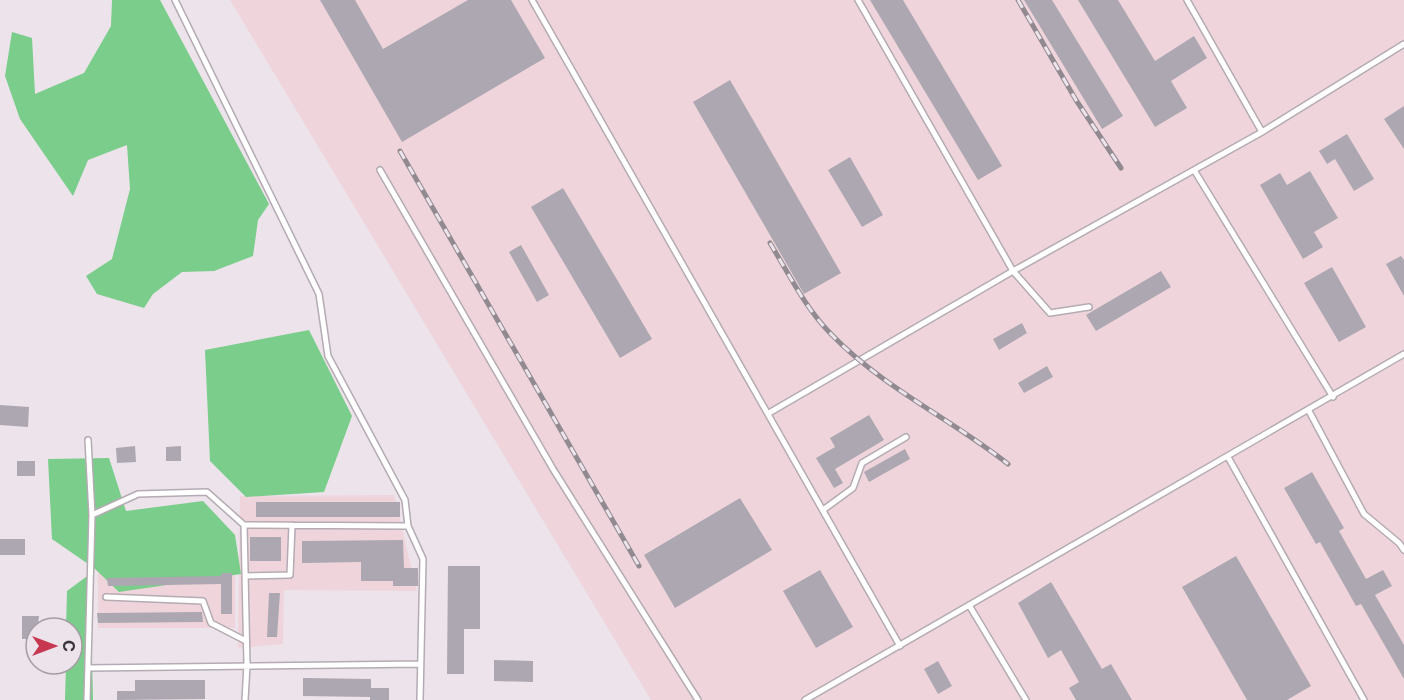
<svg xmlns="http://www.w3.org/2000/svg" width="1404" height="700" font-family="Inter,sans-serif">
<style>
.industrial{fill:#efd5db}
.forest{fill:#7acd8a}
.building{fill:#aca7b1}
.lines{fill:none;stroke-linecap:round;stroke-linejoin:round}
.lane-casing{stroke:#b4abb3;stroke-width:8}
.lane{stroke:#fff;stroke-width:5}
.rail-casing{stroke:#918b91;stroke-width:5}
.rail{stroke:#ece3eb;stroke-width:3;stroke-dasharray:9;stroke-linecap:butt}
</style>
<rect width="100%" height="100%" fill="#ece3eb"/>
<!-- industrial -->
<path class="industrial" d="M230,0H1404V700H651Z
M394,495L417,591L284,590L283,644L238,648L240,496Z
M98,570H235V628H98Z"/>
<!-- forest -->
<path class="forest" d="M112,0H160L269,204L258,220L253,256L214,271L182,272L153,294L144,308L97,294L86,276L112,259L130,189L127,145L88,160L73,196L20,119L5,76L12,32L32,38L35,94L84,73L111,26Z
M309,330L352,416L324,492L246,497L210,461L205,350Z
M109,458L126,511L203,501L235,535L241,574L119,592L94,568L52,539L48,459Z
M90,574L93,700H65L66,664H72V628H66L67,591Z"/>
<!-- building -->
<path class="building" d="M320,0H355L383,49L468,0H511L545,58L402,142Z
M870,0H903L1002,166L978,180Z
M1024,0H1052L1123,116L1102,129Z
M1078,0H1118L1155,61L1194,36L1207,58L1171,81L1187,108L1155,127Z
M730,80L841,273L804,294L693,102Z
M1404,106V149L1384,119Z
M1347,134L1374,179L1354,191L1335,159L1327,164L1319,151Z
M850,157L883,215L862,227L828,170Z
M1310,171L1338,218L1314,232L1323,247L1303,259L1260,185L1280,173L1287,185Z
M563,188L652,339L620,358L531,207Z
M521,245L549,295L537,302L509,252Z
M1401,256L1404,260V296L1386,264Z
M1332,267L1366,327L1339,342L1304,283Z
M1161,271L1171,287L1096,331L1086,315Z
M1022,323L1027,333L999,350L993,339Z
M1047,366L1053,377L1024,393L1018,383Z
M0,405L29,407L28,427L0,425Z
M869,415L884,440L835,469L843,483L834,488L816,458L835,447L830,438Z
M135,446L136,462L117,463L116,448Z
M181,446V461H166V447Z
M905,449L910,459L869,482L864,472Z
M17,461H35V476H17Z
M1312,472L1344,528L1339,531L1366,579L1383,570L1392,586L1375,595L1404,645V679L1361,604L1356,606L1320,542L1316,544L1284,488Z
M740,498L772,550L675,608L644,555Z
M256,502H400V517H256Z
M250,537H281V561H250Z
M0,539H25V555H0Z
M403,540L404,568H418V586H393V581H361V562L302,563V541Z
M1236,556L1311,686L1287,700H1247L1182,587Z
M448,566H480V629H464V674H447Z
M820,570L853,627L816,648L783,591Z
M221,573H232V614H221V584L108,586L107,578L221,576Z
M1051,582L1102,669L1111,664L1132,700H1076L1069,688L1079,682L1061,650L1048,658L1018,603Z
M269,593H280L277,637H267Z
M202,612L203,622L98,623L97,613Z
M22,616H39L36,639H22Z
M494,660L533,661V682L494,681Z
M938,661L952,686L938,694L924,669Z
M303,678L371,679V688H389V700H370V697L303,696Z
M135,680H205V699L117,700V691H135Z"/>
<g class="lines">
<!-- lane casing -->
<g class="lane-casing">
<path id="lane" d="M175,0L319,294L328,356L405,500L408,526L423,559L420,700
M532,0L900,646
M858,0L1013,271L1050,313L1089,307
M1187,0L1262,132
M380,170L553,469L698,700
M1194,170L1333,397
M1309,411L1364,514L1399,543L1404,550
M769,413L1013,271L1262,132L1404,44
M1228,457L1364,700
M823,510L853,488L862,463L906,437
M92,515L138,494L207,492L244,525L408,526
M244,525L247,665L245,700
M245,576L290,575L292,525
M106,597L203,601L211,623L246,641
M969,605L1026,700
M88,668L420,664
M87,700L92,515L88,440
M805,700L1404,354"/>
</g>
<!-- lane -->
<use href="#lane" class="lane"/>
<!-- rail casing -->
<g class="rail-casing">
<path id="rail" d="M1018,0L1076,100L1121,168
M400,151L639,566
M770,243C789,274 805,308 831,334C882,387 951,419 1008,464"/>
</g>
<!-- rail -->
<use href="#rail" class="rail"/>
</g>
<!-- north arrow -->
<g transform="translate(54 646) rotate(90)"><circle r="28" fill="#ece3eb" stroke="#a49da4" stroke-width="1.5"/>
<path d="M0-4.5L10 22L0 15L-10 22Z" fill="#c73750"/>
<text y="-9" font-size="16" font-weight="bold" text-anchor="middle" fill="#393539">С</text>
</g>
</svg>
